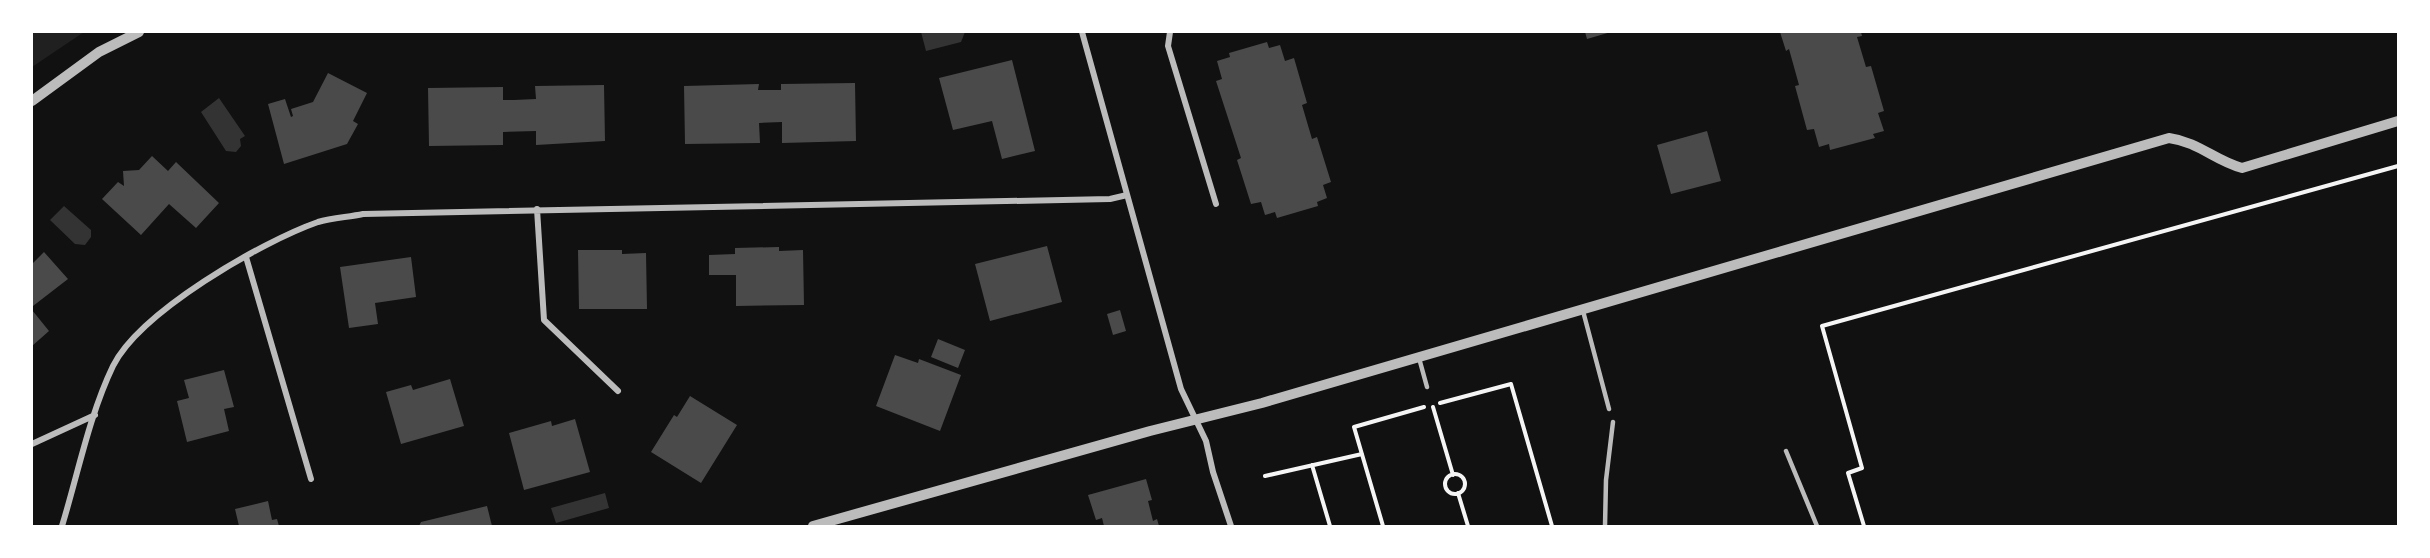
<svg xmlns="http://www.w3.org/2000/svg" width="2430" height="558" font-family="'Work Sans',sans-serif">
<style>
.green{fill:#202020}
.water{fill:#333}
.building{fill:#4a4a4a}
.lines{fill:none;stroke-linecap:round;stroke-linejoin:round}
.path{stroke:#f5f5f5;stroke-width:4}
.service{stroke:#bcbcbc;stroke-width:4.5}
.minor{stroke:#bcbcbc;stroke-width:6}
.tertiary{stroke:#bcbcbc;stroke-width:10}
</style>
<rect width="100%" height="100%" fill="#111"/>
<!-- green -->
<path class="green" d="M32,32H84L32,67Z"/>
<!-- water -->
<path class="water" d="M921,32H965L961,42L926,51Z
M219,98L245,136L240,139L241,146L236,152L226,151L201,112Z
M64,206L91,230V237L85,245L75,244L50,220Z
M605,493L609,508L556,523L551,508Z"/>
<!-- building -->
<path class="building" d="M1585,32H1611L1587,39Z
M1780,32H1861L1862,36L1857,37L1866,67L1871,66L1884,111L1878,113L1884,131L1873,134L1875,138L1830,150L1829,144L1819,147L1814,129L1807,130L1795,86L1799,85L1789,49L1786,51Z
M1267,42L1269,48L1280,45L1285,61L1294,58L1307,103L1302,105L1312,139L1317,137L1331,182L1323,185L1327,198L1317,202L1318,206L1277,218L1275,212L1265,215L1261,202L1251,204L1237,160L1241,158L1216,81L1222,79L1217,61L1230,57L1229,53Z
M1012,60L1035,151L1002,159L992,121L953,130L939,78Z
M328,73L367,93L353,121L358,124L347,144L284,164L268,104L285,99L291,117L293,116L291,109L313,102Z
M855,83L856,141L782,143V122L759,123L760,143L685,144L684,86L759,84L758,90H781V84Z
M604,85L605,141L536,145V131L503,132V145L429,146L428,88L503,87V100H514L536,99L535,86Z
M1707,131L1721,181L1671,194L1657,145Z
M152,156L168,171L176,162L219,203L196,228L169,204L141,235L102,199L118,182L124,186L123,171L139,170Z
M1047,246L1062,302L990,321L975,264Z
M779,247V251L803,250L804,305L736,306V275H709V255L735,254V248Z
M578,250H622V254L646,253L647,309H579Z
M44,252L68,279L33,306L32,264Z
M411,257L416,297L375,303L378,324L349,328L340,267Z
M32,310L49,331L32,346Z
M1120,310L1126,331L1113,335L1107,314Z
M938,339L965,350L958,368L931,357Z
M895,355L918,363L919,359L961,375L940,431L876,406Z
M224,370L234,407L224,409L229,431L187,442L177,401L189,398L184,380Z
M450,379L464,426L401,444L386,392L411,385L413,390Z
M690,396L737,425L701,483L651,452L674,415L677,417Z
M575,419L590,472L524,490L509,433L551,421L552,426Z
M1146,479L1152,500L1148,501L1153,521L1157,519L1159,526H1104L1102,518L1096,520L1088,495Z
M268,501L272,520L277,519L279,526H239L235,509Z
M487,506L492,526H419L421,522Z"/>
<g class="lines">
<!-- path -->
<path class="path" d="M1440,403L1511,384L1552,526
M1433,407L1453,475
M1312,465L1330,526
M1445 484a10 10 0 1 1 20 0a10 10 0 1 1-20 0Z
M1265,476L1362,454
M1458,493L1468,526
M1383,526L1354,427L1424,407
M1864,526L1848,473L1862,468L1822,326L2398,166"/>
<!-- service -->
<path class="service" d="M1583,311L1609,409
M1419,358L1427,387
M1786,451L1817,526
M1605,526L1606,480L1613,422"/>
<!-- minor -->
<path class="minor" d="M1082,32L1181,389L1206,441L1213,472L1231,526
M1170,32L1168,46L1216,204
M537,209L544,320L618,391
M246,257L311,479
M32,444L95,415
M62,526C78,474 89,416 113,366C140,312 261,242 318,222C332,218 349,217 363,214L1110,199L1127,195"/>
<!-- tertiary -->
<path class="tertiary" d="M32,101L99,52L139,32
M813,526L1150,431L1262,403L2169,138C2199,142 2215,161 2242,168L2398,121"/>
</g>
<!-- border -->
<rect width="2430" height="558" fill="none" stroke="#ffffff" stroke-width="66"/>
</svg>
